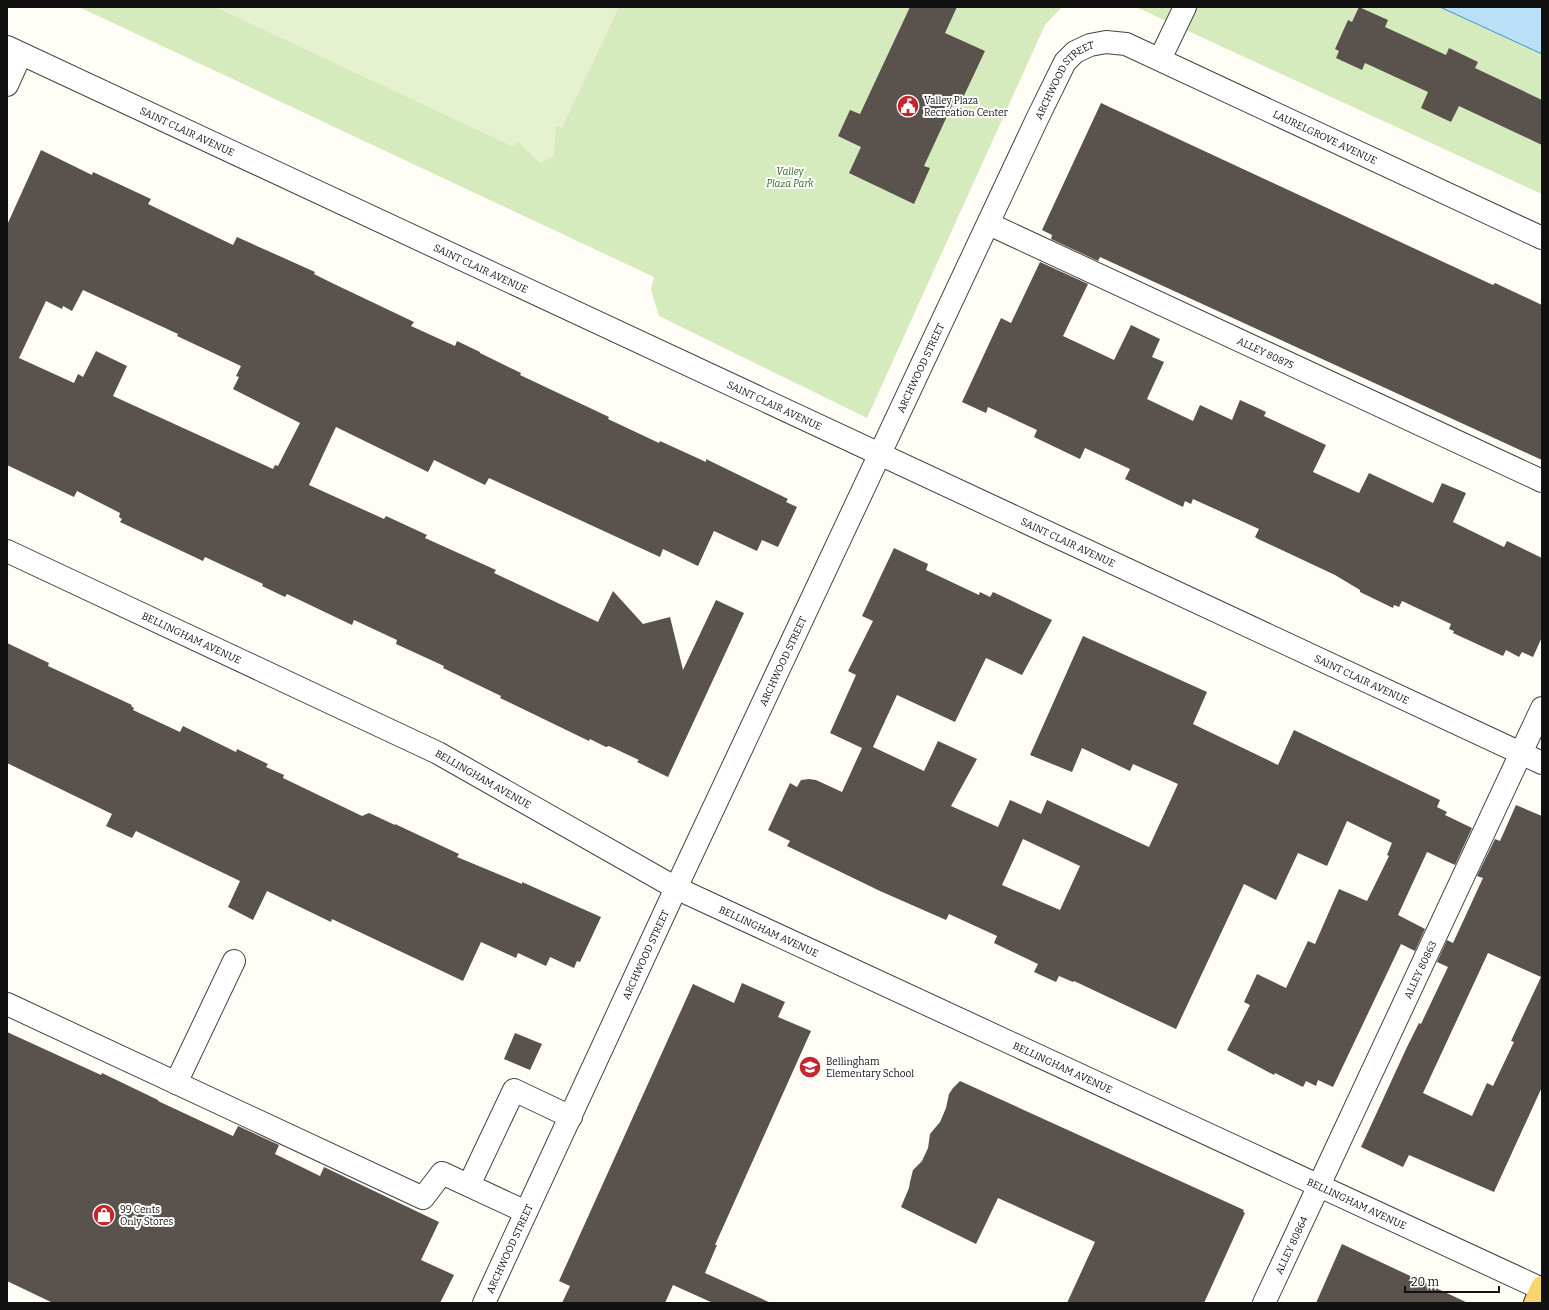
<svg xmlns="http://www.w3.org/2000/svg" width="1549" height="1310" font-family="Bitter,serif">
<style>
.green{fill:#d5ebbd}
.pitch{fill:#e6f2cf}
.water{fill:#b9e0f7;stroke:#3f96cf}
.building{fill:#5a524d;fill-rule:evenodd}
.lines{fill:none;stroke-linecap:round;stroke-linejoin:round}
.minor-casing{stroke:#444;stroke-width:24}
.major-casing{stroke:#222;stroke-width:24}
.minor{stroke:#fff;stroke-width:22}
.major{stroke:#f9d66b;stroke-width:22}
.labels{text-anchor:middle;stroke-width:4;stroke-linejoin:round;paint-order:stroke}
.street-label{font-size:10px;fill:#111;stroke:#fff}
.poi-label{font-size:10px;fill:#111;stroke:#fff;text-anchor:start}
.park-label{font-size:10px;font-style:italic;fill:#2f6b1f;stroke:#fff}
</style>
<rect width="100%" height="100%" fill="#fffdf5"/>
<!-- green -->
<path class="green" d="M79,7H1062L1045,25L867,418L659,316L651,290L654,277Z
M1136,7H1542V194Z"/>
<!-- pitch -->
<path class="pitch" d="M215,7H619L562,128L556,126L554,156L540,163L517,141L514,147Z"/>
<!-- water -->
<path class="water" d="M1440,7H1542V54Z"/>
<!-- building -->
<path class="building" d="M910,7H957L945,33L985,51L961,102L955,99L924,166L930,168L914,204L849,173L861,147L838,136L850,110L860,114Z
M1359,7L1388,20L1385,27L1446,55L1449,48L1478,62L1475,68L1542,100V145L1459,106L1451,122L1421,108L1428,92L1365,63L1362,70L1336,58L1339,51L1335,49L1348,20L1352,22Z
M1101,103L1493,285L1495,283L1542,305V460L1100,257L1098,261L1051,239L1052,235L1042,230Z
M41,150L92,175L93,172L151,199L148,204L233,245L237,237L315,272L314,274L332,283L414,322L411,326L455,346L457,341L480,352V353L521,373L520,375L609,417L608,419L659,443L660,441L706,462V459L788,499L786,502L797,507L778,547L762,540L757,551L714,531L698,566L663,549L660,557L489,478L485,485L434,460L428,472L336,427L309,485L384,519L386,516L427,535L425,538L496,570L494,573L598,622L613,591L643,624L670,617L683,670L716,600L744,613L668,777L637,762L639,760L609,746L606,747L590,739L589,741L500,698L501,696L443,668L444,666L396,644L397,640L354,620L352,625L287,594L285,597L262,586L263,584L205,557L203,561L120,522L122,519L119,517L120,513L77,491L74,497L7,465V225ZM83,290L178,334L177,336L241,366L236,376L239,377L233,389L300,423L278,466L275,465L273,469L113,396L127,366L96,351L83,377L78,374L74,383L19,358L46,301L62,309L63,306L72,311Z
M1040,262L1088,284L1063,336L1114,360L1131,325L1160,339L1152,357L1164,362L1147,399L1193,421L1200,405L1232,420L1240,400L1264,411L1266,412L1264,416L1326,445L1313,472L1359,493L1369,473L1433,503L1442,483L1466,493L1453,522L1504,547L1507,541L1542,558V637L1533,657L1522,652L1519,657L1506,650L1503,656L1453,633L1454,631L1449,629L1451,624L1402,601L1399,607L1394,605L1393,608L1360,592V590L1335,575L1258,539L1255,537L1259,529L1193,499L1191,504L1185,501L1183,507L1125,479L1130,469L1085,448L1080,459L1034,437L1037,430L988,407L986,413L962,402L1001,318L1011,323Z
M894,548L928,564L926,570L979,595L980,592L990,597L993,592L1052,620L1022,675L986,658L955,722L897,695L873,747L924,771L938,741L977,759L951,806L998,827L1010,800L1041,814L1047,800L1149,847L1178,784L1133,764L1130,771L1082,748L1072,772L1030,755L1083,636L1207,692L1193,724L1278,765L1294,730L1440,800L1437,807L1447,812L1445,815L1472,828L1455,865L1427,852L1398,915L1425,929L1415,951L1401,944L1333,1087L1318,1080L1316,1086L1306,1081L1303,1087L1275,1073L1274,1075L1227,1050L1250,1005L1244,1002L1257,974L1286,988L1308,941L1315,944L1339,889L1367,901L1389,856L1387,855L1392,843L1347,821L1327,866L1298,853L1276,900L1244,884L1176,1029L1074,981L1073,982L1059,976L1056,982L1034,972L1038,964L994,943L997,936L949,914L946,920L880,891L787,846L790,841L768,830L790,783L797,787L801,780L809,779L816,780L842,792L862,748L830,733L856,675L848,671L873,621L862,616ZM1023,839L1080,866L1060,910L1002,885Z
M7,643L49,663L48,666L132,705L131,706L134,708L133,710L180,732L183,726L236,752L237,749L268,764L266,767L284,775L283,778L362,816L369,813L395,825V824L459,854L457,857L522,884V882L601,917L580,962L577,961L574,968L550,957L546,966L518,953L516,958L481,942L463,981L332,919L331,922L267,891L253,920L228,907L240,881L136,831L132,838L106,826L112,814L7,763Z
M1516,805L1542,816V1087L1494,1192L1409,1155L1403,1167L1361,1147L1407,1047L1419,1023L1421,1024L1448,967L1437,962L1447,940L1453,943L1483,878L1477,876L1495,839L1500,841ZM1488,953L1541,977L1511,1041L1514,1042L1493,1086L1487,1083L1472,1116L1423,1093Z
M742,983L785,1002L778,1017L811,1031L715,1245H717L705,1273L771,1303H713L673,1285L665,1303H562L570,1286L559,1281L693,984L734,1003Z
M7,1032L101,1075L102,1073L158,1100V1101L233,1136L238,1126L279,1145L275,1154L320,1176L324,1167L439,1222L421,1260L454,1275L440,1303H53L7,1281Z
M515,1033L542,1044L530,1070L504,1059Z
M960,1081L1244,1210L1243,1212L1245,1213L1204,1303H1067L1095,1242L998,1198L976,1244L901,1207L909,1188L910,1182L913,1170L922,1161L928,1148L930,1134L940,1122L946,1108L949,1094L953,1088Z
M1342,1244L1468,1303H1316Z"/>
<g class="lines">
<!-- minor casing -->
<g class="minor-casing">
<g id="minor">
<path id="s1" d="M7,47L1542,763"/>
<path d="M1160,59L1185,7"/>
<path d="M7,85L21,54"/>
<path id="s2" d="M989,224L1542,481"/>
<path id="s3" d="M7,551L438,753L676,888L1542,1289"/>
<path d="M7,1004L423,1198L442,1173L526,1212"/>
<path d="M176,1083L234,961"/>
<path d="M469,1185L514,1090L571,1117"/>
<path id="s4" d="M484,1303L676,888L1038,117L1065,62L1075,52L1090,45L1106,42L1126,44L1542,238"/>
<path id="s5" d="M1264,1303L1542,708"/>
</g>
</g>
<!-- major casing -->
<g class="major-casing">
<path id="major" d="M1535,1303L1542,1287"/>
</g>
<!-- minor -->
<use href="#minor" class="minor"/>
<!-- major -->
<use href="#major" class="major"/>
</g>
<!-- icons -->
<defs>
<g id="civic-disc" transform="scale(1.15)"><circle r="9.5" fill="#c4262e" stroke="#fff"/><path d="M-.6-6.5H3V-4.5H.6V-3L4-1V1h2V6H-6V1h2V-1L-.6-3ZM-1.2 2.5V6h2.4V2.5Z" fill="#fff"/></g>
<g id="school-disc" transform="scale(1.15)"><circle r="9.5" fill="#c4262e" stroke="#fff"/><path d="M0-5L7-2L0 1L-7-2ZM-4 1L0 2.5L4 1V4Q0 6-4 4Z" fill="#fff"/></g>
<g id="shop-disc" transform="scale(1.15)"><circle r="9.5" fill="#c4262e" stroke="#fff"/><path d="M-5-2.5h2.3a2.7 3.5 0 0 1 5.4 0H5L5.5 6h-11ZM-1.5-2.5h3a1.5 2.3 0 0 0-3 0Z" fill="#fff"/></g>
</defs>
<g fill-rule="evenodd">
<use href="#civic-disc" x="908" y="106"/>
<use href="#school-disc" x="810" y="1067"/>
<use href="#shop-disc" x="104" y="1215"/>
</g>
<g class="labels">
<!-- street labels -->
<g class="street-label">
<text dy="4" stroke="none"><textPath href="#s4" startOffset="1356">ARCHWOOD STREET</textPath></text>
<text dy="4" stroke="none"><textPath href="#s1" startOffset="199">SAINT CLAIR AVENUE</textPath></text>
<text dy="4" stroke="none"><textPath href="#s4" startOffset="1657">LAURELGROVE AVENUE</textPath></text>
<text dy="4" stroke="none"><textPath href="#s1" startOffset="523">SAINT CLAIR AVENUE</textPath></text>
<text dy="4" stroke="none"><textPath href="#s2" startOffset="305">ALLEY 80875</textPath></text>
<text dy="4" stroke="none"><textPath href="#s4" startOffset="1032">ARCHWOOD STREET</textPath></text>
<text dy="4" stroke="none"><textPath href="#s1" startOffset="847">SAINT CLAIR AVENUE</textPath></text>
<text dy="4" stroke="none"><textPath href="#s1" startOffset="1171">SAINT CLAIR AVENUE</textPath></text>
<text dy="4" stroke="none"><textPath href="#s3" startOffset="204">BELLINGHAM AVENUE</textPath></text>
<text dy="4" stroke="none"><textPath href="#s4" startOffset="708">ARCHWOOD STREET</textPath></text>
<text dy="4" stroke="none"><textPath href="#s1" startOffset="1495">SAINT CLAIR AVENUE</textPath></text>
<text dy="4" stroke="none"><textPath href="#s3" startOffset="528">BELLINGHAM AVENUE</textPath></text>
<text dy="4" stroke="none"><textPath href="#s3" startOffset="852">BELLINGHAM AVENUE</textPath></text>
<text dy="4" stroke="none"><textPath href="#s4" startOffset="384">ARCHWOOD STREET</textPath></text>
<text dy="4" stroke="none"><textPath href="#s5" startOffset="368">ALLEY 80863</textPath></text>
<text dy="4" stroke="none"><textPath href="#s3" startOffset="1176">BELLINGHAM AVENUE</textPath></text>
<text dy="4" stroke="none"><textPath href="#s3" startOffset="1500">BELLINGHAM AVENUE</textPath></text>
<text dy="4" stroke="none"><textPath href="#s5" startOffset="64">ALLEY 80864</textPath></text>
<text dy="4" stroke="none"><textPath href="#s4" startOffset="60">ARCHWOOD STREET</textPath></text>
</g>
<!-- poi labels -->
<g class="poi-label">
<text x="924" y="104">Valley Plaza<tspan x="924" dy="12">Recreation Center</tspan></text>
<text x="826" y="1065">Bellingham<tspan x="826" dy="12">Elementary School</tspan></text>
<text x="120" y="1213">99 Cents<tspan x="120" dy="12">Only Stores</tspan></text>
</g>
<!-- park labels -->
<g class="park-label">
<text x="790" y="175">Valley<tspan x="790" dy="12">Plaza Park</tspan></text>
</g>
</g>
<!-- border -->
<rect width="1549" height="1310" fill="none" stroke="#111111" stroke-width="16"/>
<!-- scale -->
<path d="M1405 1286v6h94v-6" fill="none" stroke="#111111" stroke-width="2"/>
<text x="1411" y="1286" font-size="12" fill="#111111" stroke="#ffffff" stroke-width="3" paint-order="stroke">20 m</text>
</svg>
